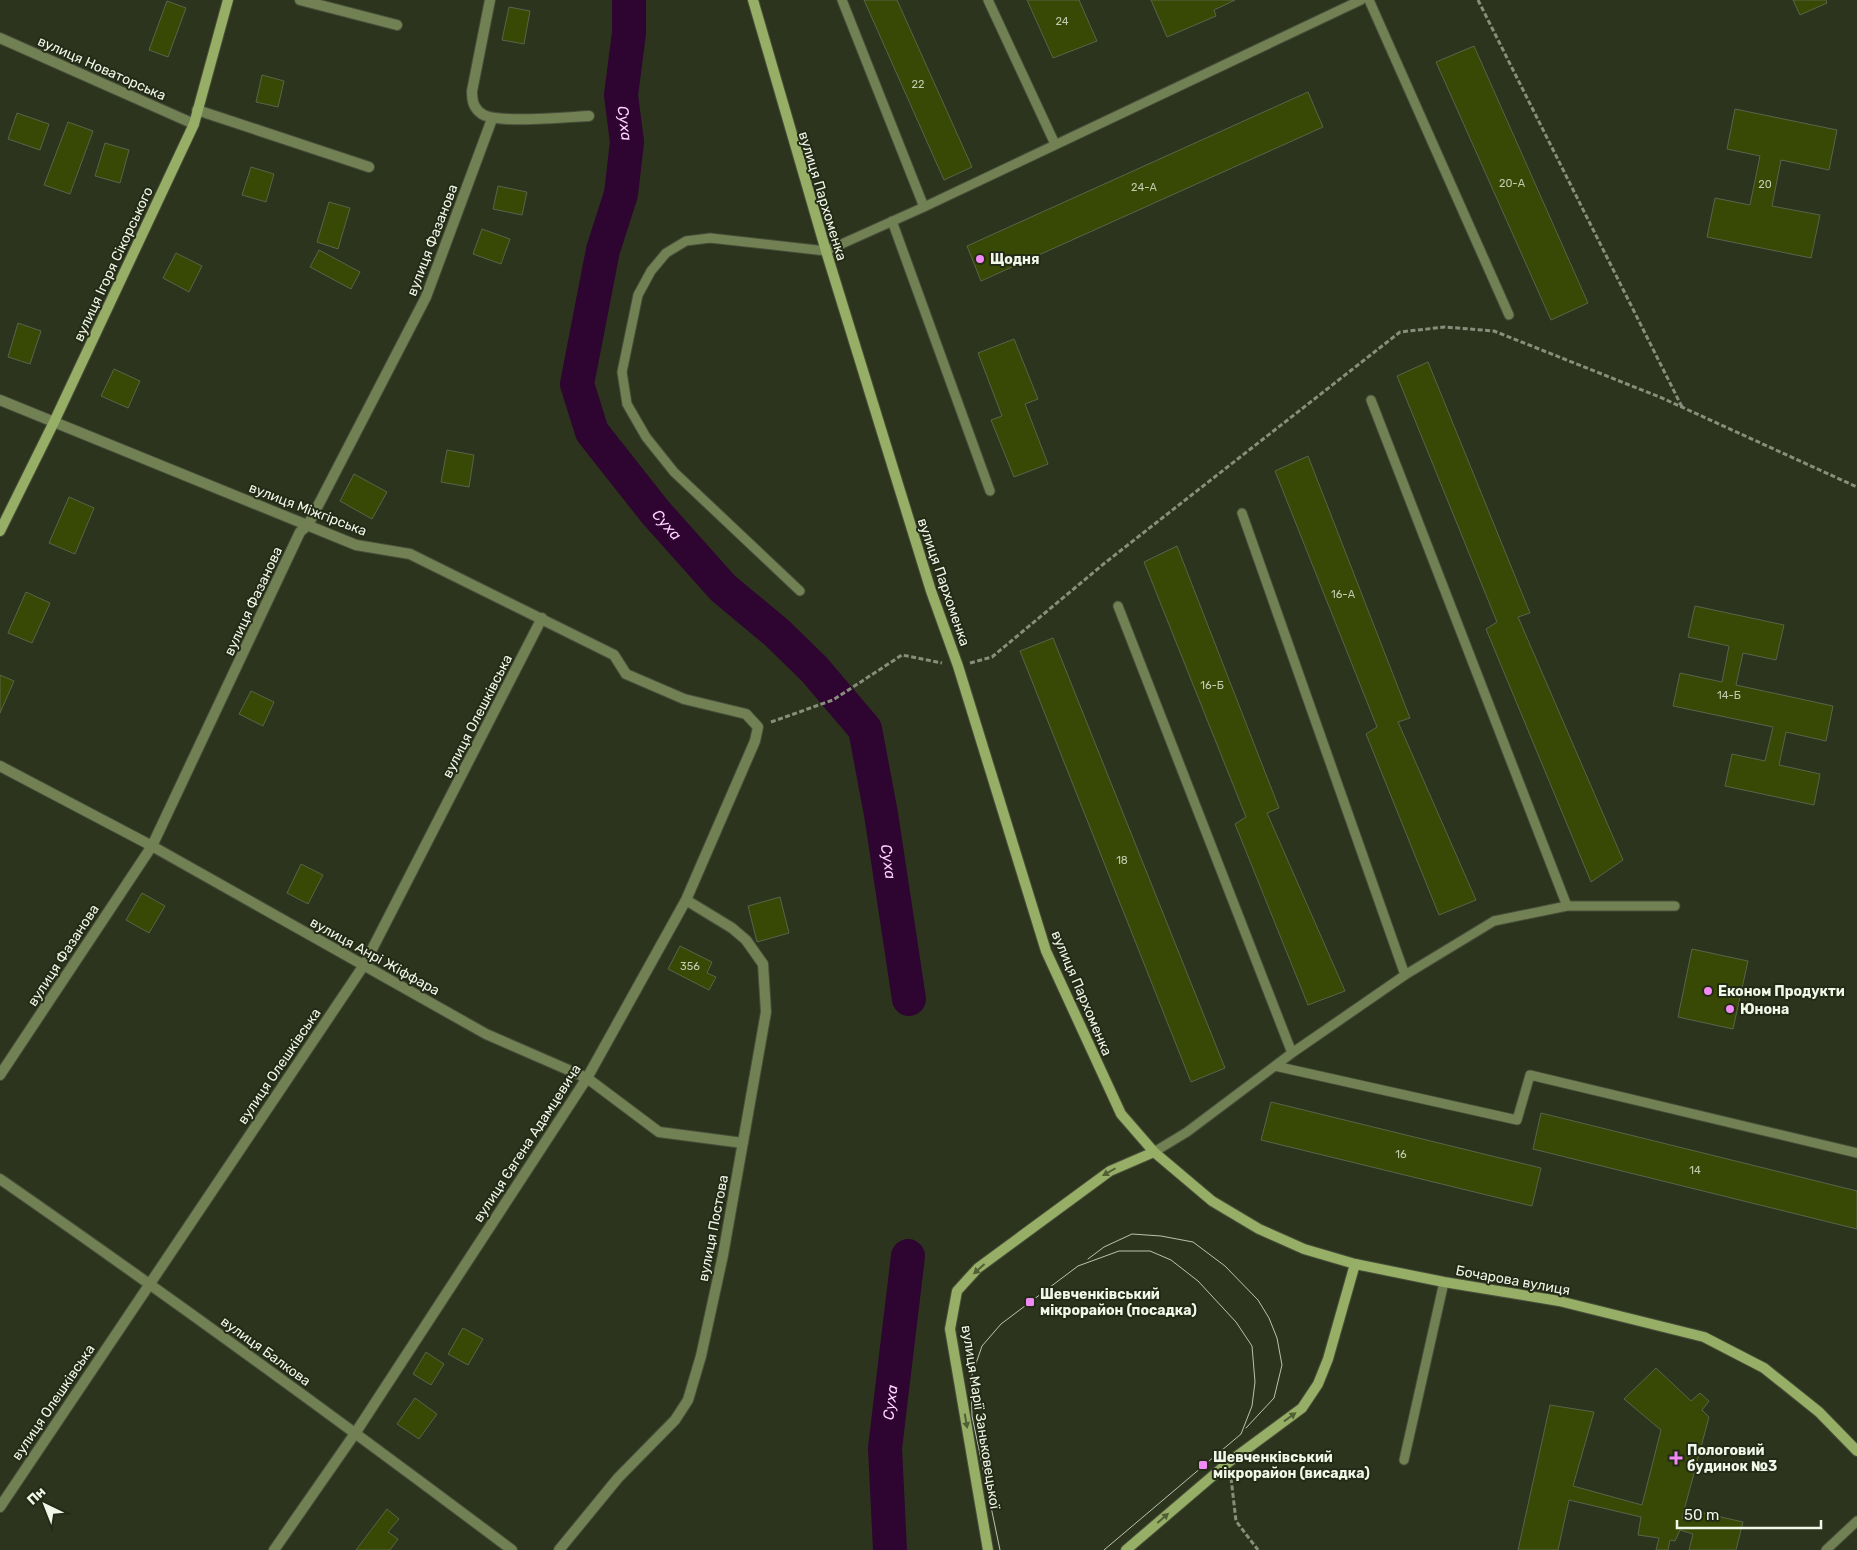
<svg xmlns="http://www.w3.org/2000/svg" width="1857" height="1550" font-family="Rubik,sans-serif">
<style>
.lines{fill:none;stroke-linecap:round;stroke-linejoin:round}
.river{stroke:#2e0430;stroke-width:34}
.building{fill:#374904;stroke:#5a634b}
.lane-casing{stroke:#484f3a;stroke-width:11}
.street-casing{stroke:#484f3a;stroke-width:12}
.secondary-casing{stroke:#484f3a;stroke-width:12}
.path{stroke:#888e7c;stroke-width:3;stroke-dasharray:5 2.5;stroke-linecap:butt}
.lane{stroke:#728154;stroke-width:9}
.street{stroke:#728154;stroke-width:10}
.secondary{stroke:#96ae65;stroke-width:10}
.tram{stroke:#bac1b0;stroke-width:1}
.oneway{fill:#515f35}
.poi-dot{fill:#f18af4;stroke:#232a15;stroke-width:2}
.labels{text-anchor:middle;stroke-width:4;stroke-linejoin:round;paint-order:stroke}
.number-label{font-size:11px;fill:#c2cbaf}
.street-label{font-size:14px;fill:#f0f6e8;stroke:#232a15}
.poi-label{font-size:14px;font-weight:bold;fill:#f0f6e8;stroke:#232a15;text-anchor:start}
.water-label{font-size:15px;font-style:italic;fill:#fed3fd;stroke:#232a15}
</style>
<rect width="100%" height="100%" fill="#2d341e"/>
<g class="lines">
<!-- river -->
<g class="river">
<path id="s1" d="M629,0V33L621,95L627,142L621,194L603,250L577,384L592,432L656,513L723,588L776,632L814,669L865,729L881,814L909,999"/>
<path id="s2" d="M890,1550L885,1448L908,1256"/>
</g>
</g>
<!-- building -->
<path class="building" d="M864,0H897L972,167L944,180Z
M1027,0H1079L1097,41L1053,58Z
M1151,0H1235L1214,10L1216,16L1167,37Z
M1793,0H1826L1827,3L1800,15Z
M167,1L186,8L168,57L149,50Z
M509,7L530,11L524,44L502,40Z
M1474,46L1588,303L1551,320L1436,62Z
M262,75L284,81L278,107L256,102Z
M1308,92L1323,127L981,281L967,246Z
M1735,109L1837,130L1829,170L1781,160L1772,206L1820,215L1811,258L1707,237L1715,198L1750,205L1760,156L1727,149Z
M17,113L49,124L40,150L8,139Z
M68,122L93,131L70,194L44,185Z
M105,143L129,150L120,183L95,176Z
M251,167L274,174L266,202L242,195Z
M498,186L527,192L522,215L493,209Z
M329,202L350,208L338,249L317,242Z
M482,229L510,239L501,264L473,254Z
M319,250L360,272L351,289L310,267Z
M176,253L202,266L189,292L163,278Z
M18,323L41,331L30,364L8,357Z
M1014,339L1038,399L1025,404L1048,464L1014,477L991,420L1002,416L978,353Z
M1428,362L1530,613L1518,617L1623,860L1591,882L1486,629L1497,622L1397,376Z
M114,369L140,381L128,408L101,396Z
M447,450L474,455L469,487L441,482Z
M1308,456L1410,718L1398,722L1476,900L1439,915L1366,734L1377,727L1275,471Z
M354,474L387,492L372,519L340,501Z
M69,497L94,508L75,554L49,543Z
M1177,546L1279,808L1267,813L1345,991L1308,1005L1235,824L1246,817L1144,562Z
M26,592L50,603L32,643L8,633Z
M1695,606L1784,625L1776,660L1743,653L1736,685L1833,706L1826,741L1786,732L1779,765L1820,774L1814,805L1725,786L1732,754L1765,761L1773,727L1673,706L1680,673L1722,682L1729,646L1688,637Z
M1053,638L1225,1068L1191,1082L1020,651Z
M0,675L14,681L0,713Z
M251,691L274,702L263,726L239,714Z
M301,864L323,875L308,904L287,893Z
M142,893L165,906L149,933L126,920Z
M780,897L789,933L757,942L748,906Z
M680,946L712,962L707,973L716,977L709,990L668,969Z
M1692,949L1748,961L1733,1029L1678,1017Z
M1271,1102L1541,1168L1532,1206L1261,1140Z
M1541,1113L1857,1191V1229L1533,1149Z
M463,1328L483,1339L468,1365L448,1354Z
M426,1352L444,1364L431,1385L413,1374Z
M1656,1368L1691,1401L1700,1393L1709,1401L1702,1410L1709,1417L1682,1518L1696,1520L1699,1512L1743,1522L1736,1550H1689L1693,1534L1680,1530L1675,1541L1670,1540L1668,1550H1656L1659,1538L1638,1535L1641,1517L1569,1500L1558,1550H1518L1550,1405L1594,1412L1573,1486L1642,1505L1661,1430L1624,1399Z
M415,1398L437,1414L419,1439L397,1424Z
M387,1509L399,1519L388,1532L398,1539L390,1550H356Z"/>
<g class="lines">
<!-- lane casing -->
<g class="lane-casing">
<path id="lane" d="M842,0L924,207
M988,0L1055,144
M1369,0L1509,315
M892,221L990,491
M1371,400L1567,906
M1242,513L1405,975
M800,591L674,472L646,437L627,404L622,372L638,295L651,271L666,253L686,241L710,238L826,251L924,207L1361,0
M1118,606L1292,1053
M1275,1066L1517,1120L1530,1075L1857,1153
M1154,1152L1187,1132L1292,1053L1405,975L1494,921L1567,906H1675
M1404,1460L1444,1282
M1826,1550L1857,1521"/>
</g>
<!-- street casing -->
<g class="street-casing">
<path id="street" d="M300,0L397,25
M490,0L472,91C472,100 473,108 482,114C496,124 568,117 589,116
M0,38L194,124
M197,110L369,167
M0,400L356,545L410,554L614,655L626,674L684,699L746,714L758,727L755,741L686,900L587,1078L356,1432L274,1550
M0,766L152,846L486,1034L587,1078L659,1132L743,1143
M0,1075L152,846L300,532L308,525L426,297L492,119
M0,1179C173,1299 343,1423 512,1550
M0,1507L364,965L542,618
M559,1550L618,1478L675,1420L688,1400L701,1356L723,1255L766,1012L763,964L746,940L732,928L686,900"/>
</g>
<!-- secondary casing -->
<g class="secondary-casing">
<path id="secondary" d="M753,0L826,251L931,591L958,666L1046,951L1121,1114L1154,1152L1212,1201L1259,1229L1304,1249L1355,1264L1444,1282L1559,1301L1704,1337L1764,1368L1819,1412L1857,1451
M0,531L54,422L194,124L228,0
M988,1550L950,1329L957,1291L978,1268L1110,1171L1154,1152
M1126,1550L1229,1462L1302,1408L1318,1384L1328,1359L1355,1264"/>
</g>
<!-- path -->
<path class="path" d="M1478,0L1682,407
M970,663L992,657L1106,562L1400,332L1445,327L1494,331L1662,398L1857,487
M771,722L833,700L902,655L942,663
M1231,1478L1236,1521L1258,1550"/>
<!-- lane -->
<use href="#lane" class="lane"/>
<!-- street -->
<use href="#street" class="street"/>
<!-- secondary -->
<use href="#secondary" class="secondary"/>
<!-- tram -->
<path class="tram" d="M1088,1259L1104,1247L1132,1234L1161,1236L1193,1242L1225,1266L1258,1300L1269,1318L1277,1338L1282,1365L1274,1398L1246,1428
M1000,1550L972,1416L971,1378L982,1346L1001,1324L1078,1266L1119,1251H1150L1171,1260L1198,1281L1236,1322L1252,1346L1255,1382L1252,1406L1241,1434L1104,1550"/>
</g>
<!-- one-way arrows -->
<defs><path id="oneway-solid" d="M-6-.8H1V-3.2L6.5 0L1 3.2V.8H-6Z" transform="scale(1.25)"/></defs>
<g class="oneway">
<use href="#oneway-solid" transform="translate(1109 1172) rotate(150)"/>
<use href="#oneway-solid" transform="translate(979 1269) rotate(138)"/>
<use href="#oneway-solid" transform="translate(1290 1417) rotate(-36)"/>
<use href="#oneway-solid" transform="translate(966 1421) rotate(80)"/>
<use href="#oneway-solid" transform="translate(1163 1518) rotate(-41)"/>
</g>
<!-- markers -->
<g class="poi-dot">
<circle cx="980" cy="259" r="5"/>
<circle cx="1708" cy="991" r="5"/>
<circle cx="1730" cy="1009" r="5"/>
<rect x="1025" y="1297" width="10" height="10" rx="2.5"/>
<path d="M1673.5 1450.5h5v5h5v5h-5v5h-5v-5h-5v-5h5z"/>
<rect x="1198" y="1460" width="10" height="10" rx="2.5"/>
</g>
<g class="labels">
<!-- number labels -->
<g class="number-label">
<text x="1062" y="25">24</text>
<text x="918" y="88">22</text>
<text x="1512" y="187">20-А</text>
<text x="1765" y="188">20</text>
<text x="1144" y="191">24-А</text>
<text x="1343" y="598">16-А</text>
<text x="1212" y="689">16-Б</text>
<text x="1729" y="699">14-Б</text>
<text x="1122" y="864">18</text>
<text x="690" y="970">356</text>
<text x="1401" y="1158">16</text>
<text x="1695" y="1174">14</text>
</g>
<!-- street labels -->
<g class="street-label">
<text transform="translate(102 68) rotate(24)" y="5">вулиця Новаторська</text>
<text transform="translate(823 196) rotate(73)" y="5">вулиця Пархоменка</text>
<text transform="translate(432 240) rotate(-69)" y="5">вулиця Фазанова</text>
<text transform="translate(113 264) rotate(-65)" y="5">вулиця Ігоря Сікорського</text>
<text transform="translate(308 509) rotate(21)" y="5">вулиця Міжгірська</text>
<text transform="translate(944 582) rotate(71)" y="5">вулиця Пархоменка</text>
<text transform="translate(253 601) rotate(-65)" y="5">вулиця Фазанова</text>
<text transform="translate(477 716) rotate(-63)" y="5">вулиця Олешківська</text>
<text transform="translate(63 955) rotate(-57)" y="5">вулиця Фазанова</text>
<text transform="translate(375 956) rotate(29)" y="5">вулиця Анрі Жіффара</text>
<text transform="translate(1082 993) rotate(67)" y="5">вулиця Пархоменка</text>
<text transform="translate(279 1066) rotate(-56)" y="5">вулиця Олешківська</text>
<text transform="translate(527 1143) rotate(-57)" y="5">вулиця Євгена Адамцевича</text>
<text transform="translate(713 1228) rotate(-79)" y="5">вулиця Постова</text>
<text transform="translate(1513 1280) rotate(10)" y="5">Бочарова вулиця</text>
<text transform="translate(266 1351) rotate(36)" y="5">вулиця Балкова</text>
<text transform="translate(53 1402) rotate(-56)" y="5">вулиця Олешківська</text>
<text transform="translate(981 1417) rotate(81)" y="5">вулиця Марії Заньковецької</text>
</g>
<!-- poi labels -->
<g class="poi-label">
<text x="990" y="264">Щодня</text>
<text x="1718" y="996">Економ Продукти</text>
<text x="1740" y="1014">Юнона</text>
<text x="1040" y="1299">Шевченківський<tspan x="1040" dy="16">мікрорайон (посадка)</tspan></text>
<text x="1687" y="1455">Пологовий<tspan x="1687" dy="16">будинок №3</tspan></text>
<text x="1213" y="1462">Шевченківський<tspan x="1213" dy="16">мікрорайон (висадка)</tspan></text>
</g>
<!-- water labels -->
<g class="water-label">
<text dy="5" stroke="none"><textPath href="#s1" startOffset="124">Суха</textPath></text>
<text dy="5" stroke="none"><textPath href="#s1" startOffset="560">Суха</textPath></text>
<text dy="5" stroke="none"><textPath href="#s1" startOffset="980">Суха</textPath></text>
<text dy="5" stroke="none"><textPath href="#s2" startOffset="148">Суха</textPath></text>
</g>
</g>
<!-- north arrow -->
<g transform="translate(45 1505) rotate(317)" stroke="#232a15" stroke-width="4" paint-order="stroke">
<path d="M0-4L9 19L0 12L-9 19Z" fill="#f0f6e8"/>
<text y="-8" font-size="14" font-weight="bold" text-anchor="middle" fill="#f0f6e8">Пн</text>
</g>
<!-- scale -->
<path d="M1677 1520v8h144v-8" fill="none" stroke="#f0f6e8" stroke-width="2.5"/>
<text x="1684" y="1520" font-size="15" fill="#f0f6e8" stroke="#232a15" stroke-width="4" paint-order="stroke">50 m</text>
</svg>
